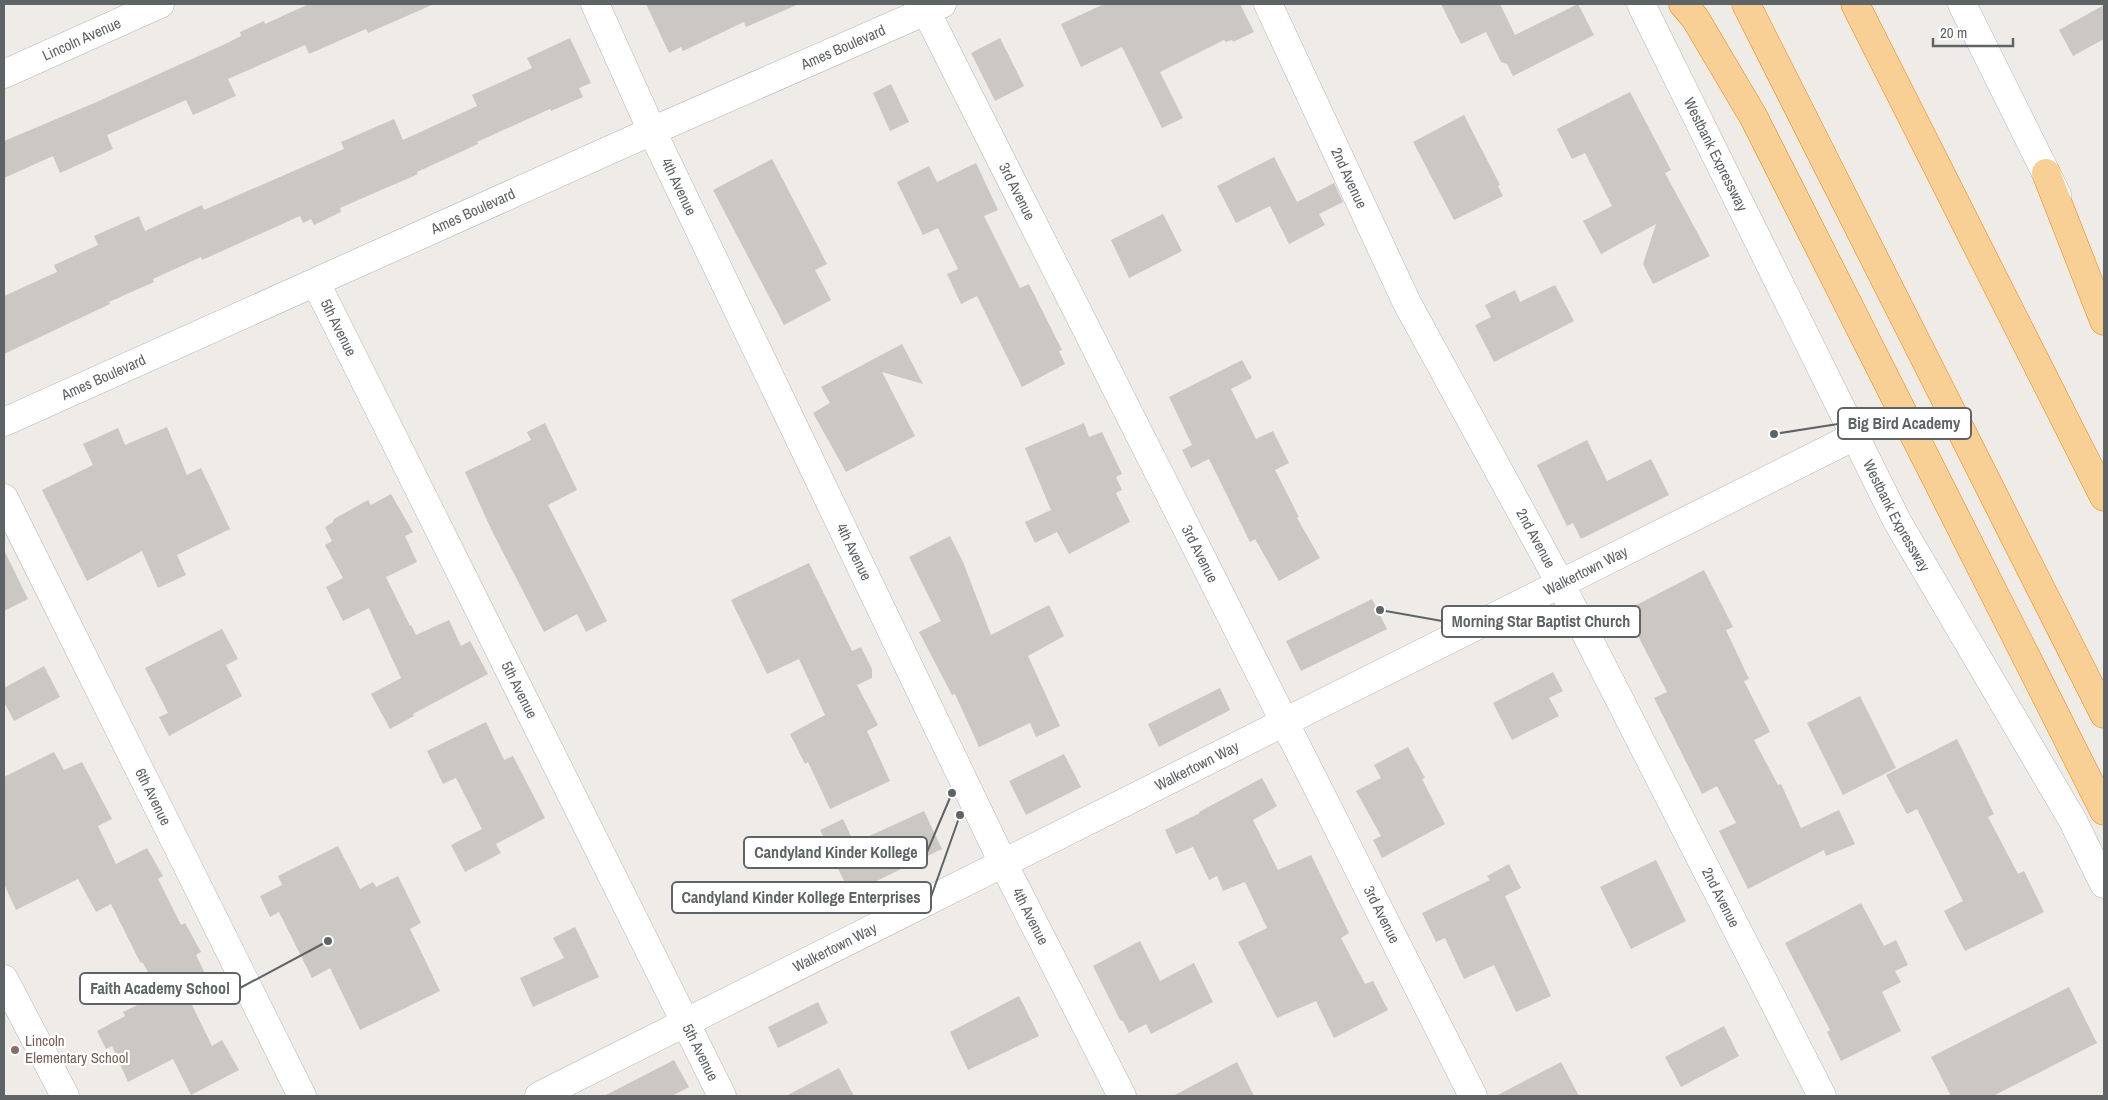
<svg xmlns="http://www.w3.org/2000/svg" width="2108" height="1100" font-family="'Archivo Narrow',sans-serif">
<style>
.building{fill:#cbc7c3}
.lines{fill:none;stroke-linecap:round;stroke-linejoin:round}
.street-casing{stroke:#b2b5b8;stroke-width:29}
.secondary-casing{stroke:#b1b5b8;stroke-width:29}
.highway-casing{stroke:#ea830c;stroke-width:29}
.street{stroke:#fff;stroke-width:28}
.secondary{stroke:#fff;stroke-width:28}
.highway{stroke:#f8d095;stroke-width:28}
.education-dot{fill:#8d6e63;stroke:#fff;stroke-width:2}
.labels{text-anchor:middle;stroke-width:4.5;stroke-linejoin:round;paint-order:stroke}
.street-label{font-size:15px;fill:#5e6366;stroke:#fff}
.education-label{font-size:15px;fill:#785e54;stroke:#fff;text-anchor:start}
.leader{fill:none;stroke:#5e6366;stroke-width:2}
.callout-dot{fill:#5e6366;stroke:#fff;stroke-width:2}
.callout{fill:#fff;stroke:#5e6366;stroke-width:2}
.callout-label{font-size:16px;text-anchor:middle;font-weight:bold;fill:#5e6366}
</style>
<rect width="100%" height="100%" fill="#efece7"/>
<!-- building -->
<path class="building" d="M309,4H434L368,33L366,29L309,54L305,45L228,79L236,96L193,115L186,100L107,135L113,149L60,173L53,156L4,178V141L92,104L223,45L241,36L240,32L264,21L265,24Z
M646,4H799L746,27L744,22L683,51L681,47L669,53Z
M1104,4H1240L1254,32L1233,42L1232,40L1226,42L1224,40L1160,72L1183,118L1162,128L1122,47L1081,67L1061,24Z
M1441,4H1500L1515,35L1578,4L1594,35L1513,76L1507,64L1501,62L1486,32L1461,44Z
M2104,5V39L2073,56L2059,30Z
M570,38L591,83L579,88L583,97L551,111L550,109L477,142L478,144L417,172L418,174L340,208L341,212L314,225L311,219L303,223L300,216L202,260L201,257L153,279L154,282L109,302L110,304L4,354V296L57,272L54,265L98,245L94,236L139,216L145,231L202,205L204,210L344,149L341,142L394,119L403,140L477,106L472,95L532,68L527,58Z
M1000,38L1024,86L995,101L971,53Z
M891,84L909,122L890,131L873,93Z
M1630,92L1671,170L1665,173L1710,256L1653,284L1643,264L1656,224L1601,254L1583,221L1612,206L1585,153L1572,159L1557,129Z
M1464,115L1500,185L1498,186L1503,196L1454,220L1413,142Z
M1274,157L1297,202L1334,183L1343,202L1319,214L1325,225L1289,244L1270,206L1236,223L1217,186Z
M772,159L827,264L815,270L831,300L784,325L713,190Z
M976,163L998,210L984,216L1020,288L1029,284L1062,350L1059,351L1065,364L1022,387L977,296L961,304L947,274L958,269L938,228L923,235L897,182L929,166L937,182Z
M1163,214L1182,251L1129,278L1111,240Z
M1555,285L1574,321L1494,362L1475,325L1491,317L1485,305L1515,290L1520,302Z
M902,344L923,384L882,372L915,436L846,472L813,413L830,403L821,387Z
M1242,360L1252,378L1231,389L1256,439L1273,431L1289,463L1275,470L1299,517L1297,518L1320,558L1279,581L1255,539L1250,542L1209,459L1191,468L1182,450L1192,445L1169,397Z
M545,423L577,490L548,505L607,621L586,632L577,614L544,632L492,531L465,472L531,440L527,432Z
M1084,423L1089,437L1102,432L1122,474L1116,477L1122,490L1116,493L1130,522L1069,554L1057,532L1035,543L1025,522L1051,510L1025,448Z
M167,427L187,475L201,468L230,529L177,555L186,575L158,588L142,551L87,581L42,490L93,465L83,444L118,428L125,445Z
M1587,440L1607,481L1651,459L1669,495L1581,539L1573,523L1567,526L1537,465Z
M391,494L413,532L405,536L417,562L386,577L410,626L411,625L416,635L449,620L461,646L470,641L488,674L413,714L414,716L390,729L371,694L401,678L369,608L343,621L326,587L343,578L325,545L332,541L325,527L333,522L334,519L368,500L371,505Z
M950,536L963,562L991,635L1049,605L1064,636L1028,656L1060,726L1036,737L1030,723L979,747L955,694L952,695L919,632L941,621L909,557Z
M4,550L28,599L4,611Z
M809,563L852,651L861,647L872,669V678L857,685L878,725L867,731L890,781L830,809L808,762L805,764L790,734L825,715L799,659L767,674L731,600Z
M1704,570L1733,627L1726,630L1749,679L1744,681L1770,732L1754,740L1778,785L1781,784L1801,828L1839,810L1855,844L1826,856L1824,850L1748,889L1719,831L1736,823L1717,786L1702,794L1654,698L1667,692L1638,636L1634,634L1623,612Z
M1372,599L1387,629L1301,671L1286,641Z
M222,629L238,659L226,665L242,696L169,736L159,717L168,713L145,668Z
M44,666L60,697L14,721L4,702V688Z
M1553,672L1563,691L1549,698L1559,716L1512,740L1493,703Z
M1220,688L1230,710L1159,747L1148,724Z
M1860,696L1896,768L1843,795L1807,723Z
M486,722L504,760L513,756L545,818L496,844L501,853L465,872L451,845L482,829L456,778L443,784L427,751Z
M1957,739L1994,814L1988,817L2018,874L2024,871L2044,912L1965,951L1944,911L1963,901L1917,809L1907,814L1886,775Z
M1408,747L1425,778L1422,779L1445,824L1382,858L1373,840L1381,836L1356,791L1381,778L1374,765Z
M54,752L64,770L82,762L112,819L98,826L116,864L147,848L163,876L158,879L181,925L185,923L201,952L196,955L215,994L192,1005L212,1046L222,1040L239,1070L191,1095L173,1059L128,1082L112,1046L106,1049L97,1031L125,1016L123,1012L160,994L143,963L140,962L111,904L96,912L78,879L16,910L4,884V777Z
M1064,754L1081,787L1026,815L1009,781Z
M1262,778L1277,806L1253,820L1278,870L1311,855L1349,933L1341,938L1365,984L1373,981L1388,1010L1334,1038L1316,1001L1277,1018L1238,942L1267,928L1245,882L1223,891L1217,876L1209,880L1193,847L1176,854L1165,830L1200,813L1199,812Z
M924,811L942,849L850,894L820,830L843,819L854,843Z
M338,846L360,889L373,882L376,887L398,876L421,923L410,929L440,991L360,1030L330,968L312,978L279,912L270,917L260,896L282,885L278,876Z
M1656,860L1686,921L1631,949L1600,887Z
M1509,864L1521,888L1505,896L1551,996L1516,1012L1494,965L1464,979L1445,938L1436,942L1422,913L1490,880L1487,876Z
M1861,903L1884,946L1896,940L1908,965L1895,971L1901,982L1882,992L1901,1031L1841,1061L1827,1032L1830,1030L1785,943Z
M575,927L599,977L533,1007L520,978L564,958L553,938Z
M1140,941L1160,981L1194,963L1213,1002L1151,1034L1146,1024L1129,1033L1123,1021L1120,1020L1093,966Z
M2069,987L2097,1043L1993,1096H1951L1931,1057Z
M1019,996L1039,1036L968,1070L950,1032Z
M818,1002L828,1023L778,1048L768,1027Z
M1724,1026L1739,1056L1681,1087L1665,1057Z
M674,1060L689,1087L672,1096H604Z
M1237,1062L1254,1096H1173Z
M1561,1062L1579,1096H1496Z
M839,1068L854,1096H786Z"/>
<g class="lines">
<!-- street casing -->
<g class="street-casing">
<g id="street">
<path id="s1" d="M595,4L652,131L1003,863L1122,1096"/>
<path id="s2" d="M1268,4L1407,303L1560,583L1822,1096"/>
<path id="s3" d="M926,11L1473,1096"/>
<path id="s4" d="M4,74L160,4"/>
<path id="s5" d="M316,283L722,1096"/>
<path id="s6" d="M4,498L302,1096"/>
<path d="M4,979L65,1096"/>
<path id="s7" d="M539,1096L1855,436"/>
</g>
</g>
<!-- secondary casing -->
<g class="secondary-casing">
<g id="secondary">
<path id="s8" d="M1641,4L1897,521L2073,821L2104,884"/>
<path d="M1962,4L2057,195"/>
<path id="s9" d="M4,422L652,131L942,4"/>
</g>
</g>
<!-- highway casing -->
<g class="highway-casing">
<path id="highway" d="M1683,4L1695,18L1753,116L2104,811
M1746,4L2104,714
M1855,4L2104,497
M2046,173L2104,321"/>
</g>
<!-- street -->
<use href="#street" class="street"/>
<!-- secondary -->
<use href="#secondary" class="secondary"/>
<!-- highway -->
<use href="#highway" class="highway"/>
</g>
<!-- markers -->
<circle class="education-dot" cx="15" cy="1050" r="5"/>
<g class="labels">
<!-- street labels -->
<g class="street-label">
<text dy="5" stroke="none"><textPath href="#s4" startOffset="85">Lincoln Avenue</textPath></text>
<text dy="5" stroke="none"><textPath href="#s9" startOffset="919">Ames Boulevard</textPath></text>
<text dy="5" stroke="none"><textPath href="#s8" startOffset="168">Westbank Expressway</textPath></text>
<text dy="5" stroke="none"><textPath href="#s2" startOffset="192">2nd Avenue</textPath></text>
<text dy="5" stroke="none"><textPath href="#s1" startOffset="201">4th Avenue</textPath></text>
<text dy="5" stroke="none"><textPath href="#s3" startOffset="202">3rd Avenue</textPath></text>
<text dy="5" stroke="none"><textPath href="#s9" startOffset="514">Ames Boulevard</textPath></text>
<text dy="5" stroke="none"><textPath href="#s5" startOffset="50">5th Avenue</textPath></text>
<text dy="5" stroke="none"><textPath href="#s9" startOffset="109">Ames Boulevard</textPath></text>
<text dy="5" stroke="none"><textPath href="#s8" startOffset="572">Westbank Expressway</textPath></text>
<text dy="5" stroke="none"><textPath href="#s2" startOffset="598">2nd Avenue</textPath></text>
<text dy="5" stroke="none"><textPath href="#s1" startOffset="606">4th Avenue</textPath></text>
<text dy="5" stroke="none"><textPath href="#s3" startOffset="608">3rd Avenue</textPath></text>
<text dy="5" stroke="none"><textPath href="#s7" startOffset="1171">Walkertown Way</textPath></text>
<text dy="5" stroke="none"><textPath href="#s5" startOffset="455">5th Avenue</textPath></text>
<text dy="5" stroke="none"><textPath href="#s7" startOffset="736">Walkertown Way</textPath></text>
<text dy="5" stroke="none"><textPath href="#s6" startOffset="334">6th Avenue</textPath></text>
<text dy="5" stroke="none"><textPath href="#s2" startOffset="1002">2nd Avenue</textPath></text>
<text dy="5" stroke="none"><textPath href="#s3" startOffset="1012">3rd Avenue</textPath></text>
<text dy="5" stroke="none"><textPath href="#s1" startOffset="1011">4th Avenue</textPath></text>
<text dy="5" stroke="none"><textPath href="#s7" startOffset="331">Walkertown Way</textPath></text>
<text dy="5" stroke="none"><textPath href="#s5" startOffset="860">5th Avenue</textPath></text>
</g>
<!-- education labels -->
<g class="education-label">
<text x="25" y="1046">Lincoln<tspan x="25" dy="17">Elementary School</tspan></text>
</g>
</g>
<!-- callouts -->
<path class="leader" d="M1774 434L1838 424M1380 610L1442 621M952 793L927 852M960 815L931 897M328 941L240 988"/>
<g class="callout-dot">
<circle cx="1774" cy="434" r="5"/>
<circle cx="1380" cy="610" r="5"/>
<circle cx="952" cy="793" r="5"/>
<circle cx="960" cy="815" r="5"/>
<circle cx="328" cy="941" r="5"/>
</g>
<g class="callout">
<rect x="1838" y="408" width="133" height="31" rx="5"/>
<rect x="1442" y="606" width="198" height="31" rx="5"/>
<rect x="744" y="837" width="183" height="31" rx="5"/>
<rect x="672" y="882" width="259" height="31" rx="5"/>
<rect x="80" y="973" width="160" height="31" rx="5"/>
</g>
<g class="callout-label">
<text x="1904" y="429">Big Bird Academy</text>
<text x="1541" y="627">Morning Star Baptist Church</text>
<text x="836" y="858">Candyland Kinder Kollege</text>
<text x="801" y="903">Candyland Kinder Kollege Enterprises</text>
<text x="160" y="994">Faith Academy School</text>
</g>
<!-- border -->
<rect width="2108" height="1100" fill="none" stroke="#5e6366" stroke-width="10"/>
<!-- scale -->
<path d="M1933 38v8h80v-8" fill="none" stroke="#5e6366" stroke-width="2.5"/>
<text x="1940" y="38" font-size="15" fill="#5e6366" stroke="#ffffff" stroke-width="4" paint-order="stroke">20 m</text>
</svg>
